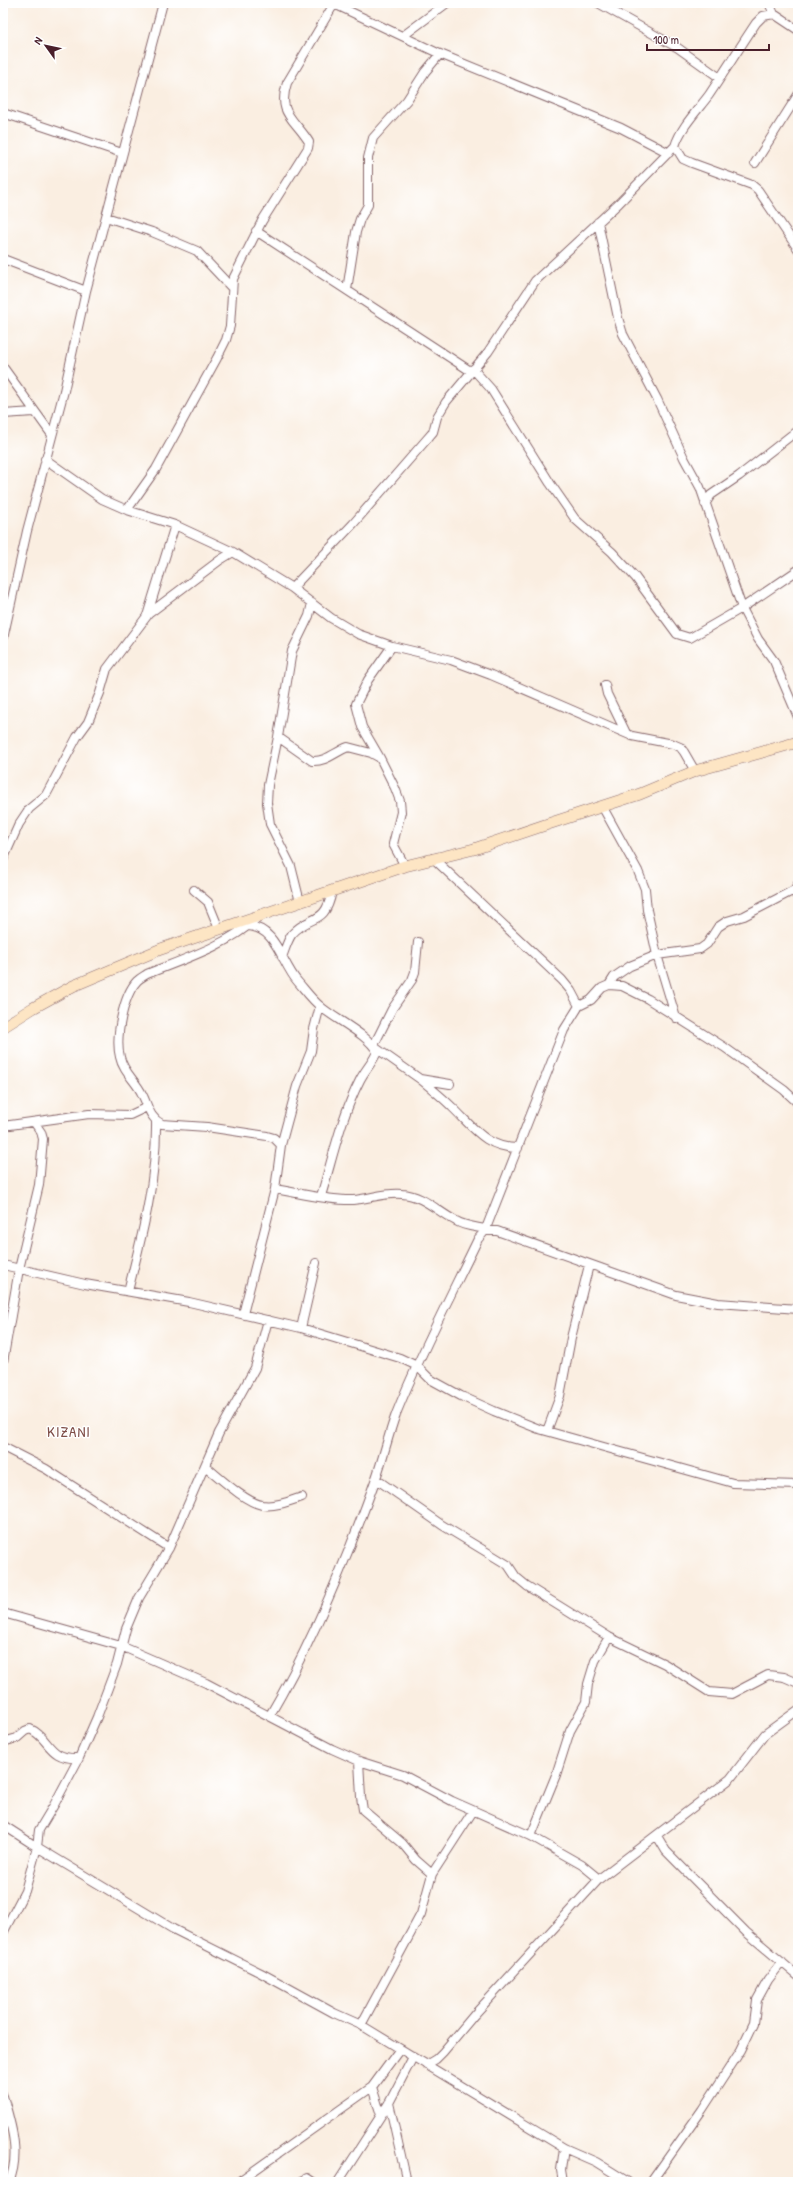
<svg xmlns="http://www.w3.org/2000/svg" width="801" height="2185" font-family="'Patrick Hand',sans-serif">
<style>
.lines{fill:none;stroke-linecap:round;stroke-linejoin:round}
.minor-casing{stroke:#88676b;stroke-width:10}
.secondary-casing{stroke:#88676b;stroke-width:12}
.minor{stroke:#fff;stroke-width:8}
.secondary{stroke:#fde5c4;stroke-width:11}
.labels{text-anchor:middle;stroke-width:3;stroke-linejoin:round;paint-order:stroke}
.quarter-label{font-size:15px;letter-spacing:1px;fill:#7f4e48;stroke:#fff}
</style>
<rect width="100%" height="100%" fill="#fff"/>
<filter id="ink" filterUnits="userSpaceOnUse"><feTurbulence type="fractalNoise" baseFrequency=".025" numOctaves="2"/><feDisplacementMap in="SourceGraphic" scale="8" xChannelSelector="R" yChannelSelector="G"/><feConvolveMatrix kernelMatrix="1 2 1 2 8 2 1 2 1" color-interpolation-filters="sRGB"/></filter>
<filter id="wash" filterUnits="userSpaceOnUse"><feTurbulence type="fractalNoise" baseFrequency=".012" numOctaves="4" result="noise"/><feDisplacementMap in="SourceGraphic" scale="16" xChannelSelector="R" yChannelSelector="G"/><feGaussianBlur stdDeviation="0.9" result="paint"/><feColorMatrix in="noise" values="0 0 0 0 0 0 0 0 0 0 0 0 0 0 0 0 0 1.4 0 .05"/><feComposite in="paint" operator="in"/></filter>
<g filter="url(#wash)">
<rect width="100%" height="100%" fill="#faeee1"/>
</g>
<g filter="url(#ink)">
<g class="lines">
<!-- minor casing -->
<g class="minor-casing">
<path id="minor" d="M332,3L440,54L621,128L669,153
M598,3L678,48L720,78
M769,3L774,14
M798,30L774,14L763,16L756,23C740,47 725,71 709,95C697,111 681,127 675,146L683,159L692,163L752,185L758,190L798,249
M403,36L447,3
M3,113L122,153
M755,163L798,95
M106,217L152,232L197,251L231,287
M598,222L618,318L623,334L657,399L684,458L700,487L742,608L758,639L774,661L798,717
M256,231L472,372
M3,259L86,291
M347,290L356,232L360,219L368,205V158L373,138L407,100L425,72L440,54
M3,367L52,435
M473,369L491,389L550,483L575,519L612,552L635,577L677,634L690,638L742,608L798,570
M3,414L34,412
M45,459L102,499L127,510L175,525L233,552L292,588L331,618L358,634L392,646L451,660L491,675L632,736L673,744L680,747L684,752L695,771
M705,504L711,495L739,476L798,430
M127,510L156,469L217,358L226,340L230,326L233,279L262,221L308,148L309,142C294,118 277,114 287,83L334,4
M292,588L353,524L427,439L433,432L437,417L446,402L488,352L535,281L619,203L675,146
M147,615L220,560L233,552
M3,639L27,531L64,391L86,291L163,3
M605,685L607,694L626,733
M278,737L312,761C326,762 335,752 348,747L371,753L380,758L395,788L400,801L401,812L393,844L405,866
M380,758L362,727L356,704L368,680L392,646
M602,806L638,871L645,889L647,910L657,955L676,1018
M433,858L562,980L571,991L579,1006
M3,860L19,824L29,809L46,795L77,737L88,722L100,693L107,669L147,616L175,525
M194,890L208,902L219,929
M794,890L798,898
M300,902L291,866L270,824L267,803L268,785L278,737L292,651L309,616L312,603
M256,919C226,946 184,959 147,974C144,976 140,978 137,981C123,996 115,1038 120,1057C123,1072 136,1081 142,1094C148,1105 149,1118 162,1124L207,1127L267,1136L274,1138L281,1145
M248,926C277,928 281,963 298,982C305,990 312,1000 321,1007C335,1019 370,1036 377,1052C373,1062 365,1070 360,1080C341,1117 333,1157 321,1196
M282,957C285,950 287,941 292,934C311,913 325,927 332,891
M609,985L614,977L630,966L657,955L700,949L707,944L718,927L727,921L744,916L794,890L798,884
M374,1045L392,1009L412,980L415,972L418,942
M376,1048L420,1079L450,1084
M420,1079C431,1088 442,1097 452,1107C474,1128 486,1148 518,1148
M3,1126L89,1114L130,1115L147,1107
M275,1189C299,1193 330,1201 353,1200C369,1199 386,1192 402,1194C423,1195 438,1212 456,1221C464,1226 476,1227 485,1229
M485,1231L564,1030L579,1006L591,1000L602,988L609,985L622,986L648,999L724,1047L784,1090L798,1103
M3,1265L85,1284L189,1302L301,1328L400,1358L417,1366L430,1379L461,1396L494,1411L539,1429L733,1483L798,1485
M128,1291C142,1236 157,1179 156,1121
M243,1314L275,1189L281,1145L297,1086L311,1051L314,1029L320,1006
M301,1328L316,1263
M3,1362L19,1269L39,1185L43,1139L41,1132L34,1122
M547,1431L560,1396L571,1338L589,1265
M3,1447L46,1469L169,1548
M205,1466C219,1477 245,1502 262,1505C276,1507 290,1501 302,1497
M376,1479L442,1525L508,1565L516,1577L527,1586L609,1637L665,1664L709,1692L732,1694L768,1675L784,1677L798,1683
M3,1613L121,1646L206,1683L332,1749L359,1761L403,1775L452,1801L531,1836L582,1865L599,1879
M270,1715C313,1642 346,1561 375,1481C383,1459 388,1436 396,1414C420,1354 450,1297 478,1239L485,1231H497L676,1295L718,1303L798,1309
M3,1742L17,1738L25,1731L30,1729C50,1737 47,1760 79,1758L97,1717L117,1664L126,1629L139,1598L169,1548L219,1433L255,1368L268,1320
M79,1758L54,1805L39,1830L37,1847L173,1929L261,1973L334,2013L361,2025L564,2148L596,2162L628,2182
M359,1761L361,1797L363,1810L402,1843L416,1860L432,1874
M3,1825L37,1847L25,1891L3,1933
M531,1836L556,1775L570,1731L586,1702L588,1684L595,1661L609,1637
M657,1836L666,1851L746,1932L798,1976
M361,2025L421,1914L432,1874L473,1811
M426,2065L436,2059L443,2052L474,2015L599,1879L730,1779L765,1734L798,1710
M372,2087L381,2115
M3,2096C11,2124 21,2154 9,2182
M389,2103L407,2182
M238,2182L372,2087L400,2049
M300,2182L307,2178L313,2182
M338,2182L389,2103L413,2057
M563,2182L561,2170L564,2148
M651,2182L702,2110L741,2050L754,2023L757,2000L768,1980L782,1962"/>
</g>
<!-- secondary casing -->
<g class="secondary-casing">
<path id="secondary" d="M3,1027L33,1008L73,986L161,949L405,866L474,849L551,823L640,794L695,771L798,742"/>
</g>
<!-- minor -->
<use href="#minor" class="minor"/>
<!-- secondary -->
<use href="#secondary" class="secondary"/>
</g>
</g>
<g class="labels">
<!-- quarter labels -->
<g class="quarter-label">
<text x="69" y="1437">KIZANI</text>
</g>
</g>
<!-- margin -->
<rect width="801" height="2185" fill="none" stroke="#fff" stroke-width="16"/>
<!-- north arrow -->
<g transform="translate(46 46) rotate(303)" stroke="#ffffff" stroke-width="3" paint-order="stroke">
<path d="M0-3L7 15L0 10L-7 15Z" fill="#4a1f2b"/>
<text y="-6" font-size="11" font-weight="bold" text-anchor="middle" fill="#4a1f2b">N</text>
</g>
<!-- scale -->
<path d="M647 44v6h122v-6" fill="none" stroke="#4a1f2b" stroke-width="2"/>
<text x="653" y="44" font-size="12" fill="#4a1f2b" stroke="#ffffff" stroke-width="3" paint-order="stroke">100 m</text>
</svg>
